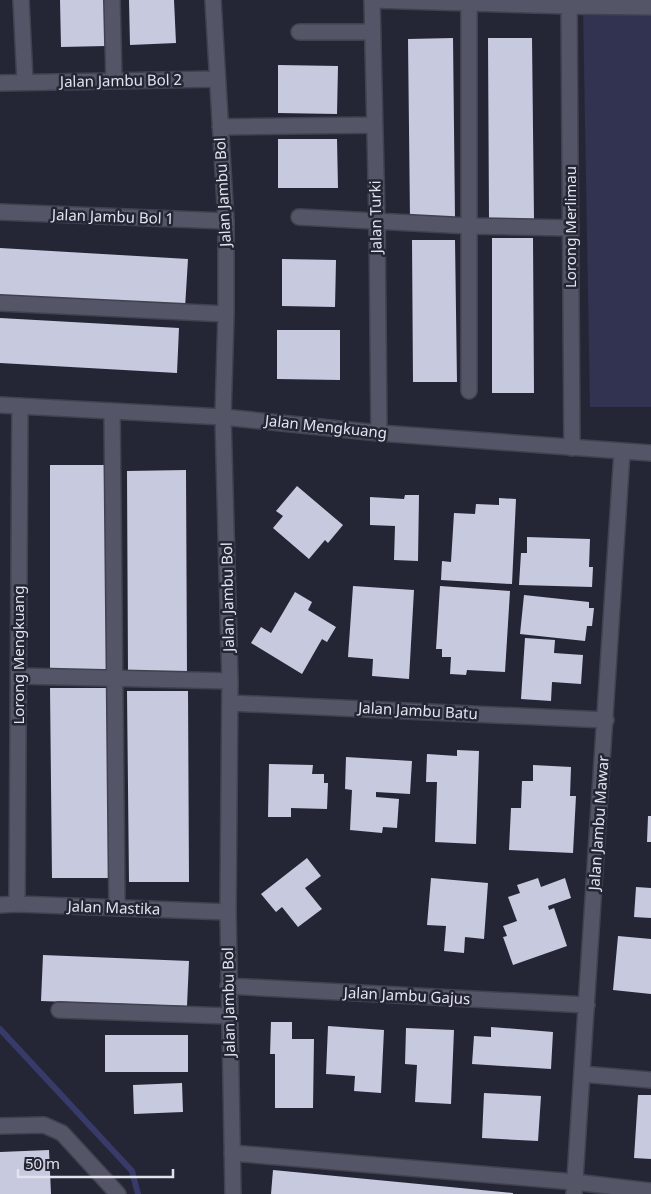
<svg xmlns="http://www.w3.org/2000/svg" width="651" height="1194" font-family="'Noto Sans',sans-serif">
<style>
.green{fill:#313350}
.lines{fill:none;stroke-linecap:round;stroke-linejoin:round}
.stream{stroke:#383a69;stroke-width:6}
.building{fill:#c7c9de}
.minor-casing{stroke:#41424f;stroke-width:18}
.minor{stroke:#545567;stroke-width:15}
.labels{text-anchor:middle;stroke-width:5;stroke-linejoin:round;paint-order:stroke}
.street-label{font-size:15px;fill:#e1e3ed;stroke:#252635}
</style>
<rect width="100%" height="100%" fill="#252635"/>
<!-- green -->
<path class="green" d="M651,3V407H590L583,7Z"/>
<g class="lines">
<!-- stream -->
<path class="stream" d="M0,1029L132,1171L138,1194"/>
</g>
<!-- building -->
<path class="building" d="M60,0H105L106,46L61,47Z
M129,0H174L176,43L130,45Z
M453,38L455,219H410L408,39Z
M488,38H532L534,220H489Z
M278,65L338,66L337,114L278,113Z
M278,139H337L338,188H278Z
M492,238H533L534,393H492Z
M412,240H455L457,382H413Z
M0,248L188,259L185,308L0,296Z
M282,259L336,260L335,307L282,306Z
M0,318L179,328L177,373L0,363Z
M277,330H340V380L277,379Z
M50,465H109L108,672L50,671Z
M186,470L187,674H128L127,471Z
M297,486L343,525L328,543L325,540L309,559L273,528L283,516L276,511Z
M405,495H419L418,561L394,560L395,526L370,525V497L404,499Z
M499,498L516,499L512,584L441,580L442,561L451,562L454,513L475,514L476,504L499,505Z
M527,537L590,539L589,567H593L592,587L519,585L521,553H527Z
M353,586L414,590L409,679L372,676L373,659L348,657Z
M440,586L510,591L505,672L467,670L466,675L450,674L451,657H442V649H436Z
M295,592L312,602L308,610L336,627L327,642L322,639L302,674L251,643L261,627L271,633Z
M524,595L589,602V608H594L592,626H587L585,641L520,634Z
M525,638L555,640L554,653L583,655L581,684L552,682L551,701L521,699Z
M50,688H111L113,878H52Z
M127,691H188L189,882H129Z
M457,750L479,751L476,844L435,842L437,782H426L427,754L457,756Z
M346,757L412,761L410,794L376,792V797L399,799L397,828L383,827L382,833L350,830L352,790L345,789Z
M269,764L313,765L312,774H324V783H328L327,809L291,808V817H268Z
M533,765L571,767L570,796H576L573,853L509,850L511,808H521L522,781H533Z
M648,816H651V842H647Z
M307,858L321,876L305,888L322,909L298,927L282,907L276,912L261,894Z
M431,878L488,883L484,939L465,937L464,953L444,951L446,926L427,925Z
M538,878L541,887L565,878L571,898L548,906L549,910L554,908L567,946L513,965L503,937L507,936L503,926L517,921L508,897L520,893L517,885Z
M636,887L651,888V918L634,917Z
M618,936L651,939V994L613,990Z
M43,955L189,961L187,1006L41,1001Z
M271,1022H292V1039H314L313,1108H275V1054H270Z
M328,1026L384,1030L381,1093L354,1091L355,1076L326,1074Z
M491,1027L553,1032L551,1069L472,1064L474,1036L491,1037Z
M406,1028L454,1030L451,1104L415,1102L417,1065L405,1064Z
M105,1035H188V1072H105Z
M182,1083L183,1112L134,1114L133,1085Z
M484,1093L541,1096L538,1141L482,1138Z
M638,1095H651V1159L634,1158Z
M49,1150L51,1194H0V1152Z
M273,1170L513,1193V1194H271Z"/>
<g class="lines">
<!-- minor casing -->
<g class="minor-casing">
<path id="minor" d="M21,0L25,82
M112,0L114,81
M213,0L226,221V314L223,417L230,681L228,912L233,1194
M469,3V391
M569,6L572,448
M299,32H372
M0,83L217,79
M220,127L374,125
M0,212L226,221
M299,217L469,226L571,228
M0,303L226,314
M0,405L223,417L379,433L651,453
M112,411L117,908
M379,433L377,221L372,0L569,6L651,7
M19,676L230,681
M230,703L606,720
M17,904L20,406
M0,905L17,904L228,912
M228,986L587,1005
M59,1010L229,1016
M582,1074L651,1080
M0,1126L44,1125L62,1133L118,1194
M232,1153L575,1182L651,1191
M574,1194L622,452"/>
</g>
<!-- minor -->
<use href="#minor" class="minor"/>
</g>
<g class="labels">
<!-- street labels -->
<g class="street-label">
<text transform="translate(121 81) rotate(-1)" y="5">Jalan Jambu Bol 2</text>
<text transform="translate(223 192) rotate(-93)" y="5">Jalan Jambu Bol</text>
<text transform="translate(113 217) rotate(2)" y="5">Jalan Jambu Bol 1</text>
<text transform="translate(376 217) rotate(-91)" y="5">Jalan Turki</text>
<text transform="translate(571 227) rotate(-90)" y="5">Lorong Merlimau</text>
<text transform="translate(326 427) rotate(6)" y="5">Jalan Mengkuang</text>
<text transform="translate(228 597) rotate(-91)" y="5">Jalan Jambu Bol</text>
<text transform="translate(19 655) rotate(-90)" y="5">Lorong Mengkuang</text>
<text transform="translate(418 711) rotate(3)" y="5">Jalan Jambu Batu</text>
<text transform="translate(599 823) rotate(-86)" y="5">Jalan Jambu Mawar</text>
<text transform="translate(114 908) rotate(2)" y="5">Jalan Mastika</text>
<text transform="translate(407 996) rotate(3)" y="5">Jalan Jambu Gajus</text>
<text transform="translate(229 1002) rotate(-91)" y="5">Jalan Jambu Bol</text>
</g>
</g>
<!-- scale -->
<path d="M18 1169v8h155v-8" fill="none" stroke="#e1e3ed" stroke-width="2.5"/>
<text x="25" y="1169" font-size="15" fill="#e1e3ed" stroke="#252635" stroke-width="4" paint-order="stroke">50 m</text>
</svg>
